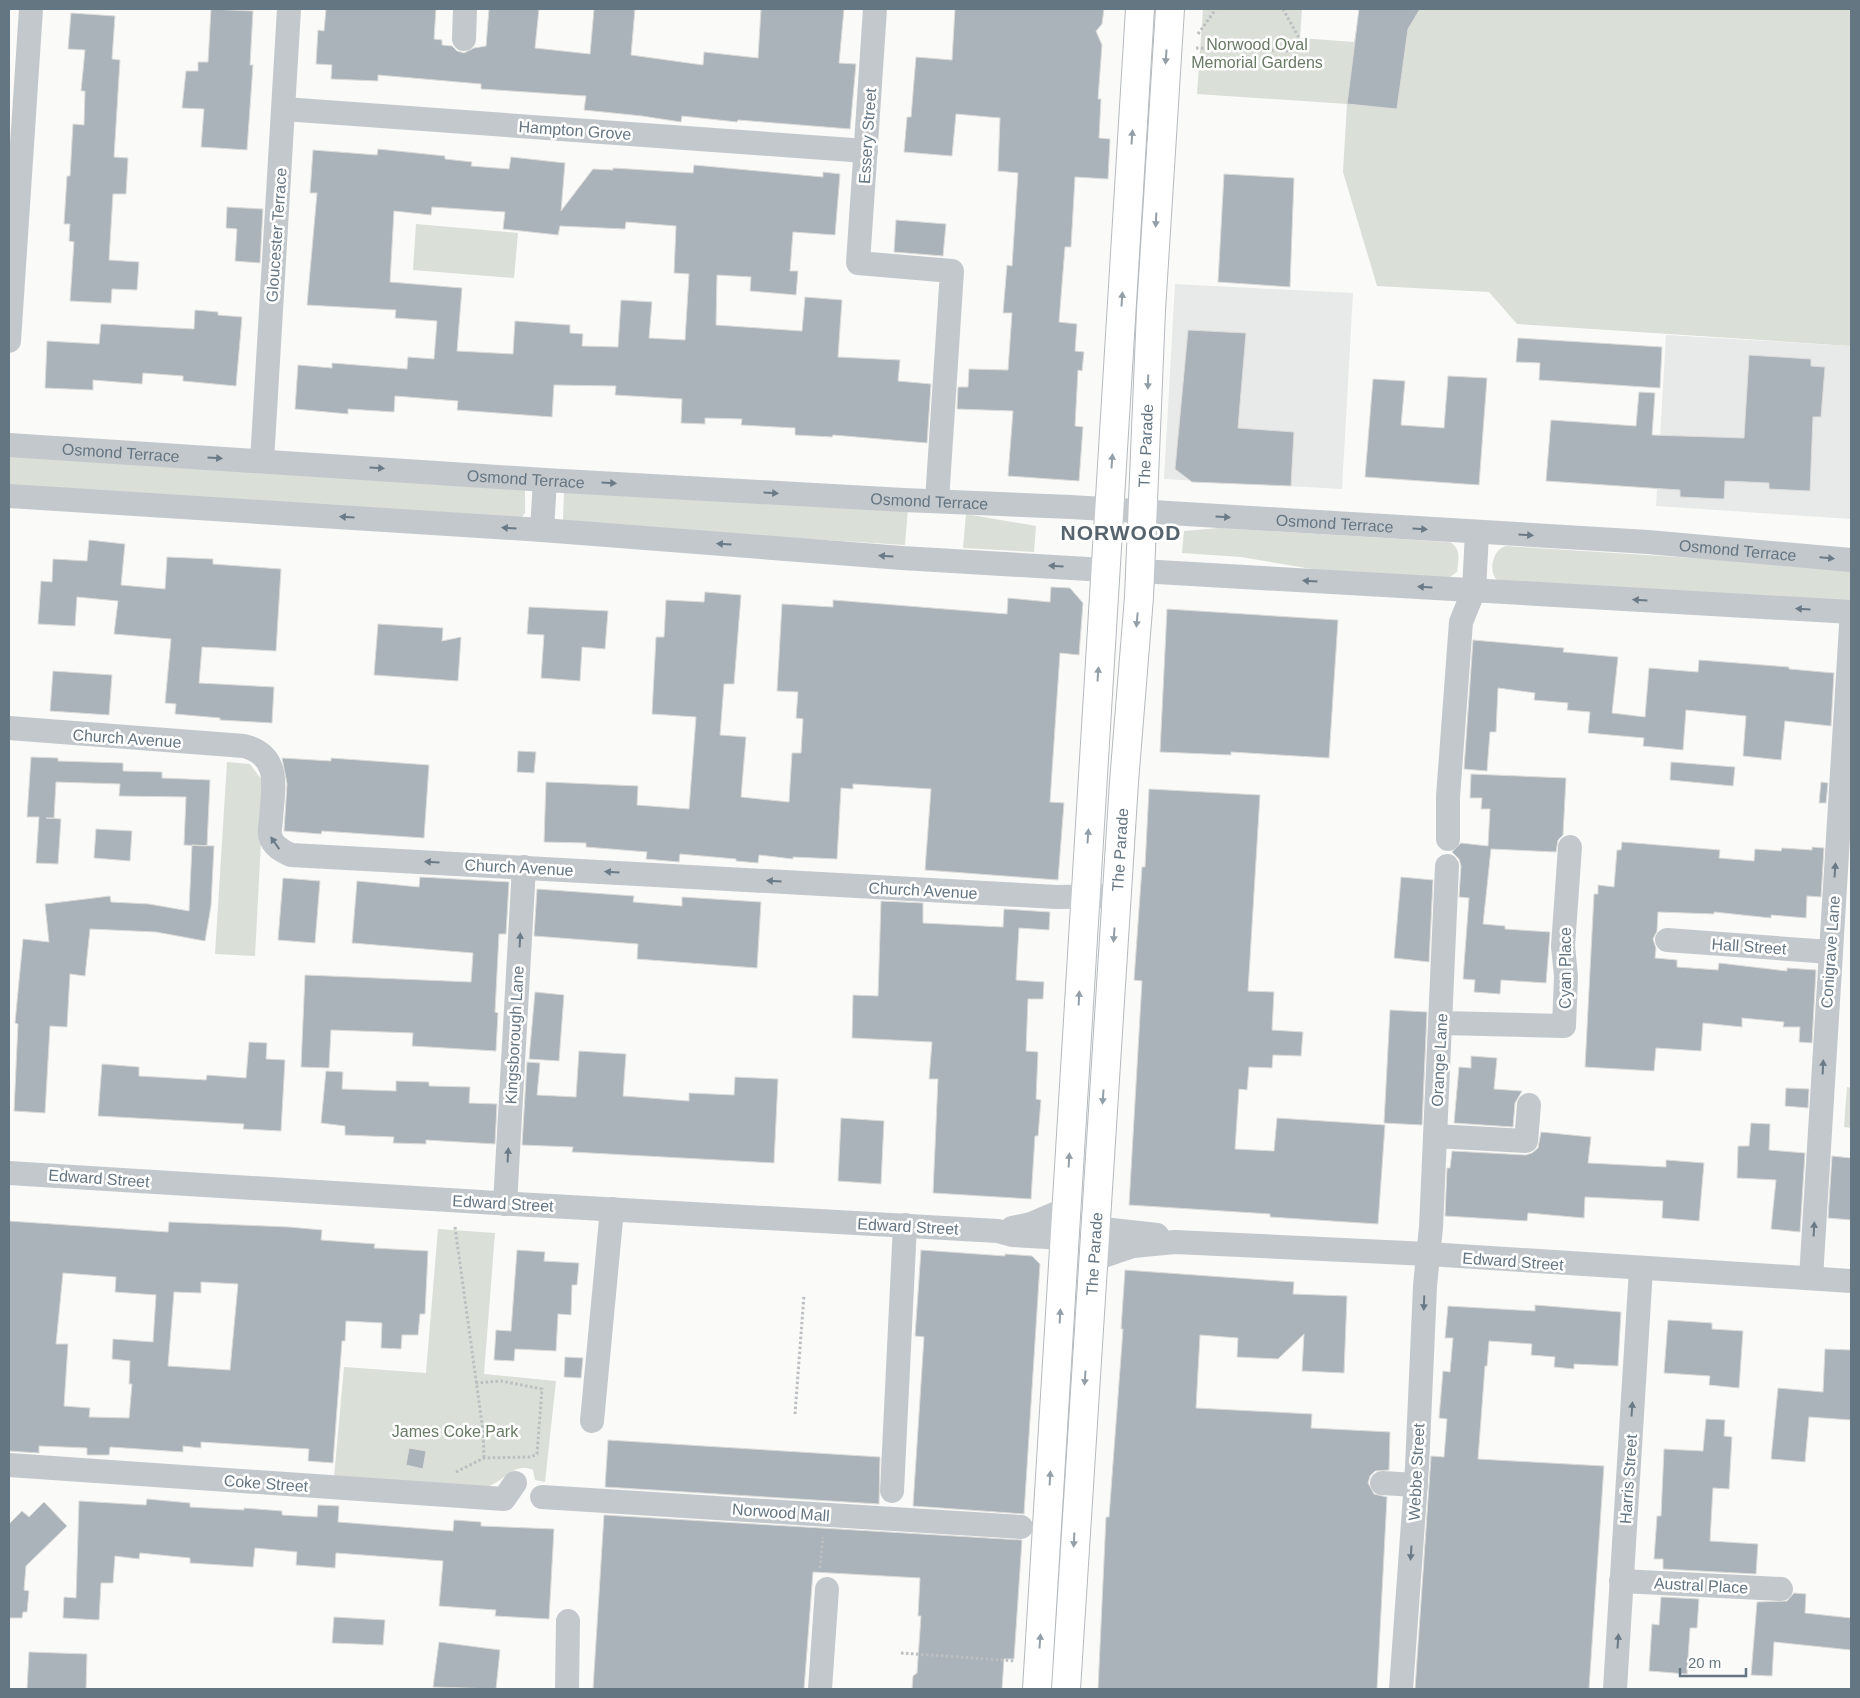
<svg xmlns="http://www.w3.org/2000/svg" width="1860" height="1698" font-family="Arial,sans-serif">
<style>
.built{fill:#e8e9e9}
.green{fill:#dadfd7}
.building{fill:#aab3b9;stroke:#dcdcda;fill-rule:evenodd}
.lines{fill:none;stroke-linecap:round;stroke-linejoin:round}
.major-casing{stroke:#b5babe;stroke-width:30}
.path{stroke:#bbbfc2;stroke-width:3;stroke-dasharray:2.5 2.5;stroke-linecap:butt}
.minor{stroke:#c3c8cc;stroke-width:24}
.major{stroke:#fff;stroke-width:28}
.oneway{fill:#939fa8}
.oneway2{fill:#6a7a87}
.labels{text-anchor:middle;stroke-width:5;stroke-linejoin:round;paint-order:stroke}
.park-label{font-size:16px;fill:#687a64;stroke:#fff}
.street-label{font-size:16px;fill:#657683;stroke:#fff}
.district-label{font-size:21px;font-weight:bold;letter-spacing:1px;fill:#57646e;stroke:#fff}
</style>
<rect width="100%" height="100%" fill="#fafaf8"/>
<!-- built -->
<path class="built" d="M1175,284L1353,293L1342,489L1164,479Z
M1666,335L1851,346V519L1656,506Z"/>
<!-- green -->
<path class="green" d="M1203,9H1302L1300,38L1354,42L1360,9H1851V346L1517,324L1489,292L1377,286L1343,172L1347,104L1197,94Z
M416,224L518,233L514,278L413,270Z
M9,452L525,489V513L519,520L9,489Z
M564,492L908,509L905,545L616,527L563,520Z
M966,514L1036,526L1034,552L963,548Z
M1219,528L1450,542C1462,549 1458,561 1457,572L1447,579L1324,571L1241,557L1182,553L1184,531Z
M1506,546L1851,568V604L1498,581C1487,572 1493,549 1506,546Z
M227,762L250,764L264,783L255,956L215,954Z
M1847,1087L1851,1088V1128L1844,1127Z
M438,1229L495,1233L484,1374L556,1381L545,1482L535,1480L533,1470C514,1462 505,1480 489,1486L333,1488L344,1367L426,1373Z"/>
<!-- building -->
<path class="building" d="M211,9L253,11L250,65H253L247,150L201,147L204,109L182,108L186,71H198V62H208Z
M326,9H436L434,39L442,40V45L452,46L457,51L464,53L474,48L486,46L489,9H539L535,48L590,54L594,9H635L631,55L703,65L704,52L758,58L761,9H844L839,63L856,64L850,129L738,120L737,122L682,116L681,122L642,116L584,110L586,96L481,89V84L378,75V81L331,79L332,65L316,64L318,30L324,31Z
M955,9H1104L1102,24L1096,31L1102,45L1098,99H1101L1099,138L1110,139L1108,179L1075,177L1071,247H1065L1059,322L1077,324L1075,351L1084,352L1082,371L1078,370L1075,426L1083,427L1079,481L1008,476L1013,411L957,409L958,387H968L969,369L1008,370L1012,313H1003L1007,265L1012,266L1018,173L998,171L1000,118L956,114L952,156L904,152L907,117H911L916,57L952,60Z
M1359,9H1420L1408,29L1397,109L1347,104Z
M71,13L115,16L112,59L120,60L114,157L128,158L126,194H113L109,260L139,262L137,290L112,289L111,303L70,301L74,242L69,241L70,224H64L67,176H70L73,124L84,125L85,91H81L85,50L68,49Z
M378,149L445,156V159L472,162L471,166L509,169L511,157L565,163L561,211L593,169L613,170V168L693,173L694,165L823,177V172L840,174L835,235L793,232L790,271H798L796,295L750,291L751,277L717,275L716,325L802,331L805,297L842,300L838,357L900,360L898,381L931,384L927,443L833,435L832,437L795,435V428L741,425L742,419L705,418V424L681,423L682,399L615,395L616,386L554,385L552,417L457,410L458,401L395,396L394,412L348,409V414L295,409L298,365L332,368V363L407,369L408,357L434,359L437,321L395,318L396,310L307,305L317,193H310L313,150L377,155ZM432,207L505,212L503,229L558,235L560,226L625,229L626,222L676,226L674,273L689,274L685,340L649,338L652,302L621,300L618,347L582,346L583,334L570,333V325L515,321L513,354L457,351L462,288L390,282L394,211L431,215Z
M1224,174L1294,178L1290,287L1218,282Z
M227,207L263,209L260,263L235,261L237,229L226,228Z
M896,220L946,224L943,256L894,252Z
M195,310L218,312V315L242,317L236,386L183,381V376L143,373L142,384L93,380V390L45,388L47,341L99,344L101,324L194,329Z
M1188,330L1246,333L1238,428L1294,432L1291,486L1192,482L1175,469Z
M1518,338L1662,347L1660,388L1539,380L1540,363L1516,362Z
M1749,355L1811,359V366L1825,367L1821,417H1813L1810,491L1769,489V483L1725,481L1724,499L1680,497V490L1546,481L1551,420L1636,426L1639,392L1655,393L1652,435L1744,438Z
M1448,376L1487,378L1479,485L1365,477L1373,379L1405,381L1401,425L1444,428Z
M89,540L125,544L121,585L165,589L167,557L213,559V564L281,569L276,651L202,647L199,683L274,687L272,723L220,720V718L175,714L176,704L165,703L171,639L114,634L118,601L77,597L75,626L38,624L41,581L52,582L53,559L87,561Z
M1051,587L1070,588L1083,603L1079,655L1060,653L1050,802L1064,803L1058,880L925,870L931,789L853,784V789L841,788L837,859L793,857V859L759,855L758,863L736,861V859L680,854L679,862L646,859L647,852L586,847V843L544,842L546,782L638,786L637,805L689,809L696,717L652,714L656,637H664L666,600L704,602L705,592L741,595L734,684H724L720,735L746,737L741,797L789,802L792,753H801L803,719L796,718L798,692L777,691L782,604L833,607V600L1007,614L1008,598L1050,602Z
M529,607L608,611L605,649L582,647L580,681L541,678L544,635L527,634Z
M1167,609L1338,620L1329,758L1231,752V755L1160,752Z
M378,624L443,628L442,641L461,637L458,681L374,675Z
M1473,640L1564,648L1563,652L1618,657L1612,713L1645,717L1649,668L1698,672L1699,660L1789,667V669L1834,673L1831,726L1785,721L1781,760L1743,756L1746,716L1686,710L1683,750L1643,746L1644,738L1588,733L1590,712L1567,710L1568,703L1534,700L1535,693L1498,688L1496,732H1490L1487,771L1464,769Z
M53,671L112,675L109,715L50,711Z
M518,751L536,752L534,773L517,772Z
M31,757L58,758V761L123,763V771L162,772V778L210,780L207,846L184,845L186,797L119,796L120,784L56,782L54,818H46L61,819L58,864L36,863L39,817H27Z
M282,758L331,761V758L429,765L424,838L322,831L321,834L284,831L287,784Z
M1671,762L1735,767L1733,786L1670,780Z
M1471,774L1566,778L1563,835L1558,840L1556,852L1491,849L1483,924L1505,926V929L1550,932L1546,983L1501,980L1500,994L1474,992L1475,980L1463,979L1469,898L1459,897L1461,866L1459,859L1452,852L1461,843L1488,846L1490,809H1481L1482,798H1470Z
M1821,782L1828,783L1826,803H1819Z
M1149,789L1260,795L1248,991L1274,992L1272,1030L1303,1032L1301,1056L1273,1055L1272,1068L1249,1067L1247,1090L1239,1089L1235,1149L1274,1151L1277,1118L1385,1125L1378,1224L1270,1217V1214L1129,1205L1142,981L1134,980L1142,867H1145Z
M96,829L132,831L130,861L94,858Z
M1622,842L1720,850L1719,858L1754,861L1755,849L1781,851L1782,848L1812,850V847L1824,848L1821,897L1807,896L1806,918L1771,915V918L1714,912V914L1658,912L1657,931L1653,939L1656,948L1655,958L1677,960V967L1718,970L1719,963L1787,971V968L1816,970L1812,1043L1799,1042L1800,1027H1783L1784,1022L1742,1018V1027L1703,1023L1701,1051L1656,1048L1654,1071L1585,1067L1594,894H1598V885L1614,887L1617,850H1621Z
M192,845L214,846L211,906L205,941L156,932L90,929L85,976L70,974L67,1027L50,1026L45,1113L14,1111L18,1024L15,1023L23,939L49,942L45,904L110,896L111,902L149,904L189,911Z
M420,877L509,882L506,934H499L495,1012L498,1013L496,1051L412,1046L413,1033L331,1030L329,1068L301,1067L305,975L471,982L473,953L352,943L357,881L419,887Z
M1401,877L1433,880L1429,962L1394,958Z
M283,878L320,881L315,943L278,940Z
M537,889L634,896L633,902L682,906V897L761,902L757,968L637,959L638,944L534,936Z
M881,901L923,903V923L1003,927L1004,909L1050,912L1049,930L1019,928L1016,980L1044,982L1043,999H1028L1026,1051L1038,1052L1036,1099L1041,1100L1038,1136H1035L1031,1199L933,1193L938,1079H929L932,1042L852,1038L853,995L878,996Z
M535,992L564,995L559,1061L529,1059Z
M1390,1010L1427,1012L1422,1125L1384,1123Z
M249,1042L267,1043L266,1059L285,1060L281,1131L243,1129L244,1124L98,1116L102,1064L139,1067V1076L206,1080L207,1075L246,1078Z
M579,1051L626,1054L623,1096L689,1101V1093L734,1095L735,1077L778,1079L774,1163L572,1152L573,1147L522,1145L527,1062L540,1063L537,1095L576,1097Z
M1471,1056L1497,1058L1494,1089L1522,1091L1515,1103L1513,1127L1454,1123L1459,1067L1471,1068Z
M326,1071L343,1072L342,1089L396,1091V1081L429,1082V1086L470,1087L469,1103L497,1104L495,1144L426,1140V1144L393,1143L394,1137L345,1135V1126L321,1123Z
M1786,1088L1809,1089L1808,1108L1785,1106Z
M841,1118L884,1121L881,1184L838,1181Z
M1751,1123L1770,1124L1769,1150L1805,1153L1800,1232L1771,1229L1776,1180L1737,1178L1738,1146H1749Z
M1541,1132L1591,1137L1588,1163L1666,1167V1160L1704,1163L1699,1221L1662,1218L1663,1201L1585,1197L1584,1218L1528,1213L1527,1221L1445,1216L1447,1168H1450L1452,1151L1526,1155L1532,1153L1538,1148Z
M1832,1156L1851,1158V1220L1828,1218Z
M9,1221L168,1232L169,1222L289,1227L322,1230L321,1240L375,1244L374,1248L428,1251L425,1314H420L418,1335H402L401,1349L381,1348L382,1323L346,1321L345,1341H342L333,1463L308,1461L309,1449L201,1442V1448L183,1446V1452L110,1447L109,1455H87V1448L39,1446V1453L9,1451ZM63,1273L116,1277L115,1292L156,1295L153,1342L113,1339L112,1359L130,1361L129,1384H132L129,1418L89,1417L90,1408L64,1406L68,1344H56ZM201,1282L238,1284L230,1370L168,1366L174,1292L201,1293Z
M517,1250L545,1252L544,1261L579,1263L577,1285H572L571,1315L558,1314L556,1351L515,1349L514,1361L494,1360L496,1330L511,1331Z
M921,1250L1005,1256V1254L1032,1256L1040,1264L1024,1514L913,1506L924,1337L915,1336Z
M1125,1270L1294,1282L1293,1294L1347,1296L1344,1373L1302,1371L1304,1334L1278,1359L1237,1357L1238,1338L1200,1335L1196,1408L1312,1414L1311,1428L1390,1432L1389,1470L1375,1471L1370,1476L1368,1483L1374,1494L1387,1497L1377,1689H1098L1106,1517H1109L1123,1329H1121Z
M1535,1305L1621,1312L1618,1366L1574,1364V1369L1554,1367L1555,1357L1531,1355L1532,1344L1489,1341L1487,1366H1485L1478,1459L1604,1466L1589,1689H1415L1431,1456L1444,1457L1447,1419L1439,1418L1443,1371L1450,1372L1453,1338H1445L1448,1306L1535,1311Z
M1668,1320L1712,1323V1329L1743,1331L1739,1388L1709,1385L1710,1376L1664,1373Z
M1825,1349L1851,1350V1420L1809,1417L1805,1462L1771,1459L1778,1388L1823,1392Z
M565,1357L583,1358L581,1378L564,1377Z
M1706,1419L1725,1420L1724,1436L1732,1437L1729,1489L1713,1488L1710,1541L1758,1544L1756,1574L1663,1569V1559H1654L1657,1516H1661L1664,1449L1703,1451Z
M608,1440L880,1457L879,1504L605,1487Z
M409,1448L426,1451L423,1469L406,1465Z
M147,1499L190,1503V1507L244,1510V1508L282,1511V1515L317,1517L318,1505L339,1506L338,1522L453,1531L454,1520L481,1522V1526L554,1529L549,1619L495,1616L496,1610L439,1606L443,1561L336,1553L335,1568L296,1565L297,1552L255,1548L253,1567L190,1563V1558L140,1553L139,1559L115,1556L113,1583H101L99,1620L63,1618L64,1597L76,1598L79,1501L146,1505Z
M44,1502L67,1526L26,1566L24,1590L29,1591L27,1612H23L22,1618H9V1524L22,1511L29,1517Z
M604,1515L1022,1540L1014,1659H1004L1002,1689H912L913,1676L917,1673L921,1616H918L920,1578L813,1572L804,1689H593Z
M1794,1593L1806,1594L1805,1613L1851,1618V1650L1774,1642L1772,1676L1751,1675L1757,1602L1787,1601Z
M1661,1597L1699,1599L1697,1628H1690L1687,1674L1649,1671L1652,1624L1659,1625Z
M334,1617L385,1620L383,1645L332,1643Z
M439,1642L500,1650L496,1689L433,1687Z
M29,1652L87,1654L86,1689H27Z"/>
<g class="lines">
<!-- major casing -->
<g class="major-casing">
<g id="major">
<path d="M1037,1689L1140,9"/>
<path id="s2" d="M1066,1689L1124,782L1139,597L1151,310L1170,9"/>
</g>
</g>
<!-- path -->
<path class="path" d="M1198,34L1216,9
M1196,48L1297,51L1299,38L1283,9
M455,1227L483,1431L484,1458
M795,1414L804,1295
M456,1472L484,1458L531,1457L537,1454L542,1389L501,1381L476,1383
M820,1568L823,1537
M901,1653L1015,1661"/>
<!-- minor -->
<g class="minor">
<path d="M875,9L858,263L952,271L937,501"/>
<path d="M464,39L465,9"/>
<path d="M284,109L866,151"/>
<path d="M9,341L31,9"/>
<path id="s1" d="M9,445L545,480L904,500L1071,507L1648,542L1851,560"/>
<path d="M262,461L289,9"/>
<path d="M9,496L542,530L902,558L1105,570"/>
<path d="M542,530L545,480"/>
<path d="M1140,571L1851,612"/>
<path d="M9,728L244,746C282,756 273,788 271,819C271,824 269,830 270,835C272,846 282,851 291,855L1057,897L1117,896"/>
<path d="M1448,839V797L1461,622L1474,590L1477,533"/>
<path d="M1667,940L1830,952"/>
<path d="M1441,1023L1564,1026L1566,976L1563,946L1570,847"/>
<path d="M1435,1136L1526,1141L1529,1105"/>
<path d="M9,1173L497,1203L998,1231L1012,1235L1064,1238"/>
<path d="M505,1204L524,867"/>
<path d="M1012,1228L1031,1224L1066,1209"/>
<path d="M1094,1228L1157,1235"/>
<path d="M1092,1260L1133,1246L1175,1242L1428,1254L1851,1281"/>
<path d="M1811,1278L1851,626"/>
<path d="M592,1421L612,1209"/>
<path d="M9,1465L504,1499L515,1483"/>
<path d="M1382,1483L1416,1485"/>
<path d="M892,1491L905,1225"/>
<path d="M542,1497L1021,1527"/>
<path d="M1621,1581L1781,1589"/>
<path d="M567,1689L568,1621"/>
<path d="M820,1689L827,1589"/>
<path d="M1401,1689L1417,1467L1425,1286L1431,1227L1447,866"/>
<path d="M1615,1689L1641,1269"/>
</g>
<!-- major -->
<use href="#major" class="major"/>
</g>
<!-- one-way arrows -->
<defs><path id="oneway-solid" d="M-6-.8H1V-3.2L6.5 0L1 3.2V.8H-6Z" transform="scale(1.25)"/></defs>
<g class="oneway">
<use href="#oneway-solid" transform="translate(1166 57) rotate(94)"/>
<use href="#oneway-solid" transform="translate(1132 137) rotate(-86)"/>
<use href="#oneway-solid" transform="translate(1156 220) rotate(93)"/>
<use href="#oneway-solid" transform="translate(1122 299) rotate(-86)"/>
<use href="#oneway-solid" transform="translate(1148 382) rotate(92)"/>
<use href="#oneway-solid" transform="translate(1112 461) rotate(-86)"/>
<use href="#oneway-solid" transform="translate(1137 620) rotate(95)"/>
<use href="#oneway-solid" transform="translate(1098 674) rotate(-86)"/>
<use href="#oneway-solid" transform="translate(1088 836) rotate(-86)"/>
<use href="#oneway-solid" transform="translate(1114 935) rotate(94)"/>
<use href="#oneway-solid" transform="translate(1079 998) rotate(-87)"/>
<use href="#oneway-solid" transform="translate(1103 1097) rotate(94)"/>
<use href="#oneway-solid" transform="translate(1069 1160) rotate(-87)"/>
<use href="#oneway-solid" transform="translate(1060 1316) rotate(-87)"/>
<use href="#oneway-solid" transform="translate(1085 1378) rotate(94)"/>
<use href="#oneway-solid" transform="translate(1050 1478) rotate(-87)"/>
<use href="#oneway-solid" transform="translate(1074 1540) rotate(93)"/>
<use href="#oneway-solid" transform="translate(1040 1641) rotate(-86)"/>
</g>
<g class="oneway2">
<use href="#oneway-solid" transform="translate(215 458) rotate(4)"/>
<use href="#oneway-solid" transform="translate(377 468) rotate(4)"/>
<use href="#oneway-solid" transform="translate(609 483) rotate(3)"/>
<use href="#oneway-solid" transform="translate(771 493) rotate(3)"/>
<use href="#oneway-solid" transform="translate(347 517) rotate(-176)"/>
<use href="#oneway-solid" transform="translate(1223 517) rotate(4)"/>
<use href="#oneway-solid" transform="translate(509 528) rotate(-176)"/>
<use href="#oneway-solid" transform="translate(1420 529) rotate(4)"/>
<use href="#oneway-solid" transform="translate(1526 535) rotate(3)"/>
<use href="#oneway-solid" transform="translate(724 544) rotate(-176)"/>
<use href="#oneway-solid" transform="translate(886 556) rotate(-176)"/>
<use href="#oneway-solid" transform="translate(1827 558) rotate(5)"/>
<use href="#oneway-solid" transform="translate(1056 566) rotate(-177)"/>
<use href="#oneway-solid" transform="translate(1310 581) rotate(-177)"/>
<use href="#oneway-solid" transform="translate(1425 587) rotate(-177)"/>
<use href="#oneway-solid" transform="translate(1640 600) rotate(-177)"/>
<use href="#oneway-solid" transform="translate(1803 609) rotate(-177)"/>
<use href="#oneway-solid" transform="translate(275 843) rotate(-125)"/>
<use href="#oneway-solid" transform="translate(432 862) rotate(-177)"/>
<use href="#oneway-solid" transform="translate(1835 870) rotate(-86)"/>
<use href="#oneway-solid" transform="translate(612 872) rotate(-177)"/>
<use href="#oneway-solid" transform="translate(774 881) rotate(-177)"/>
<use href="#oneway-solid" transform="translate(520 940) rotate(-87)"/>
<use href="#oneway-solid" transform="translate(1823 1067) rotate(-87)"/>
<use href="#oneway-solid" transform="translate(508 1155) rotate(-87)"/>
<use href="#oneway-solid" transform="translate(1814 1229) rotate(-87)"/>
<use href="#oneway-solid" transform="translate(1424 1303) rotate(92)"/>
<use href="#oneway-solid" transform="translate(1632 1409) rotate(-86)"/>
<use href="#oneway-solid" transform="translate(1411 1553) rotate(94)"/>
<use href="#oneway-solid" transform="translate(1618 1641) rotate(-86)"/>
</g>
<g class="labels">
<!-- park labels -->
<g class="park-label">
<text x="1257" y="50">Norwood Oval<tspan x="1257" dy="18">Memorial Gardens</tspan></text>
<text x="455" y="1437">James Coke Park</text>
</g>
<!-- street labels -->
<g class="street-label">
<text transform="translate(575 130) rotate(4)" y="6">Hampton Grove</text>
<text transform="translate(867 136) rotate(-86)" y="6">Essery Street</text>
<text transform="translate(276 235) rotate(-86)" y="6">Gloucester Terrace</text>
<text dy="6" stroke="none"><textPath href="#s2" startOffset="1246">The Parade</textPath></text>
<text dy="6" stroke="none"><textPath href="#s1" startOffset="112">Osmond Terrace</textPath></text>
<text dy="6" stroke="none"><textPath href="#s1" startOffset="518">Osmond Terrace</textPath></text>
<text dy="6" stroke="none"><textPath href="#s1" startOffset="922">Osmond Terrace</textPath></text>
<text dy="6" stroke="none"><textPath href="#s1" startOffset="1328">Osmond Terrace</textPath></text>
<text dy="6" stroke="none"><textPath href="#s1" startOffset="1732">Osmond Terrace</textPath></text>
<text transform="translate(127 738) rotate(4)" y="6">Church Avenue</text>
<text dy="6" stroke="none"><textPath href="#s2" startOffset="841">The Parade</textPath></text>
<text transform="translate(519 867) rotate(3)" y="6">Church Avenue</text>
<text transform="translate(923 890) rotate(3)" y="6">Church Avenue</text>
<text transform="translate(1749 946) rotate(4)" y="6">Hall Street</text>
<text transform="translate(1830 952) rotate(-86)" y="6">Conigrave Lane</text>
<text transform="translate(1565 968) rotate(-90)" y="6">Cyan Place</text>
<text transform="translate(514 1035) rotate(-87)" y="6">Kingsborough Lane</text>
<text transform="translate(1439 1060) rotate(-87)" y="6">Orange Lane</text>
<text transform="translate(99 1178) rotate(4)" y="6">Edward Street</text>
<text transform="translate(503 1203) rotate(3)" y="6">Edward Street</text>
<text transform="translate(908 1226) rotate(3)" y="6">Edward Street</text>
<text dy="6" stroke="none"><textPath href="#s2" startOffset="436">The Parade</textPath></text>
<text transform="translate(1513 1261) rotate(4)" y="6">Edward Street</text>
<text transform="translate(1416 1472) rotate(-87)" y="6">Webbe Street</text>
<text transform="translate(1628 1479) rotate(-86)" y="6">Harris Street</text>
<text transform="translate(266 1483) rotate(4)" y="6">Coke Street</text>
<text transform="translate(781 1512) rotate(4)" y="6">Norwood Mall</text>
<text transform="translate(1701 1585) rotate(3)" y="6">Austral Place</text>
</g>
<!-- district labels -->
<g class="district-label">
<text x="1121" y="540">NORWOOD</text>
</g>
</g>
<!-- border -->
<rect width="1860" height="1698" fill="none" stroke="#657683" stroke-width="20"/>
<!-- scale -->
<path d="M1680 1668v8h66v-8" fill="none" stroke="#657683" stroke-width="2.5"/>
<text x="1688" y="1668" font-size="15" fill="#657683" stroke="#ffffff" stroke-width="4" paint-order="stroke">20 m</text>
</svg>
